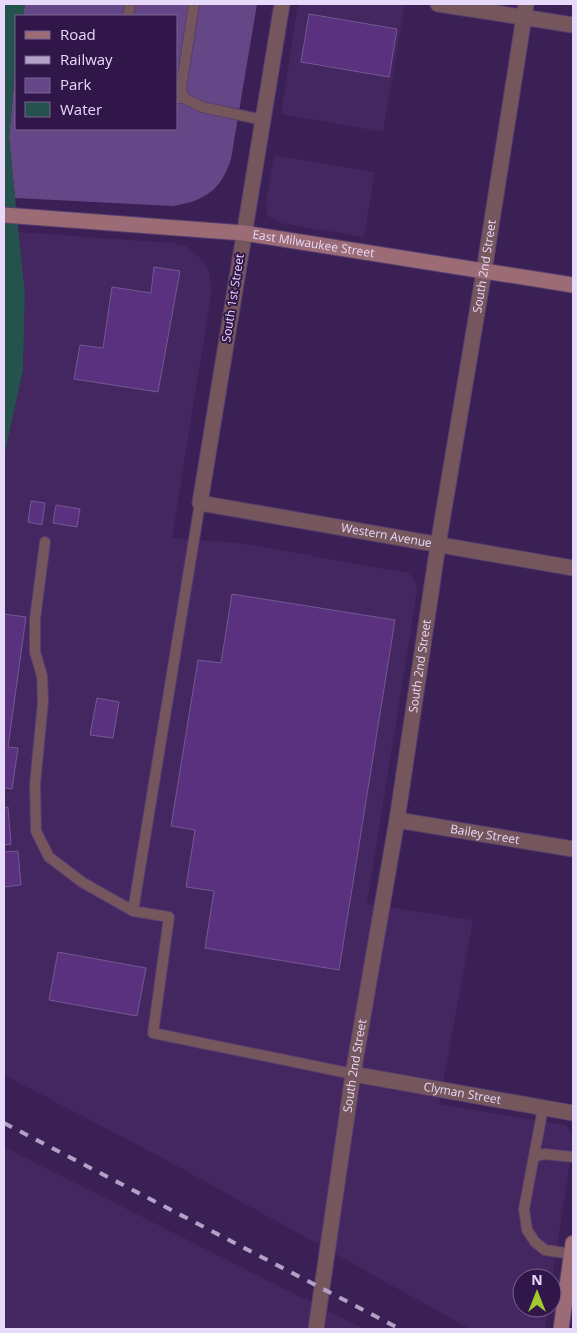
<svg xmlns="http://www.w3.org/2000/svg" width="577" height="1333" font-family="'Open Sans',sans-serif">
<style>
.built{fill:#442661}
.green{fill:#654686}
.water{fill:#25524d}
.building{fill:#59317f;stroke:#735992}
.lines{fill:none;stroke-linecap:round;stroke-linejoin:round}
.lane-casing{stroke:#563e6f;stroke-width:12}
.street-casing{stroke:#563e6f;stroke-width:17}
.secondary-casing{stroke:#563e6f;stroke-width:17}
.lane{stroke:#75565d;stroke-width:10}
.street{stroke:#75565d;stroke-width:15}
.secondary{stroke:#9b6b76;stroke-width:15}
.rail{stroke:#b3a1c8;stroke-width:4;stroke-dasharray:9 9;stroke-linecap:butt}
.labels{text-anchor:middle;stroke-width:4;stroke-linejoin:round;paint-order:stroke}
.street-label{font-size:12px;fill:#e7d9fa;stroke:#301649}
</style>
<rect width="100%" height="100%" fill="#3a2054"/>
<!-- built -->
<path class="built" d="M298,4H405L383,132L281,114Z
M274,155L375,172L364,237L281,223L268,216L266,204Z
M19,232L172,243L186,246L197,255L207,266L210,276L211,295L172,538L240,543L408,573L414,579L417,587L416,597L367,904L473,920L439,1104L565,1125L571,1131L573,1142L552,1280V1278H522V1308H548L545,1329H470L168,1161L4,1075V456L23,371L25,294Z
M4,1147L364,1329H4Z"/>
<!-- green -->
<path class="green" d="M25,4H257L231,159C221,190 205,201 173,206L15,198L9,138L16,61V129H176V16H23Z"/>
<!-- water -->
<path class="water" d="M4,4H25L23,16H16V61L9,138L25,294L23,371L4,456Z"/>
<!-- building -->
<path class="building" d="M309,14L397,29L389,77L301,62Z
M154,267L180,271L158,392L74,379L80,345L103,348L112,287L151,293Z
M31,501L45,503L42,525L28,522Z
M56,505L80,509L77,527L53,523Z
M232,594L395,620L339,970L205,948L214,891L186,887L195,830L171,826L198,660L221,663Z
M4,614L26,617L8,747L18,748L12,789L4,788Z
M97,698L119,702L113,738L90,735Z
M8,807L11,844L4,845V808Z
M18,851L21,885L4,887V852Z
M58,952L146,968L137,1016L49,1000Z"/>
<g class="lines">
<!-- lane casing -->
<g class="lane-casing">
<path id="lane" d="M128,16L130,4
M176,98H184L202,107L263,120
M184,98L181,88L194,4
M200,503L133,911L169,917L153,1033L353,1074
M45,542L35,619V652L42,676L43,702L35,784L36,831L49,857L82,882L133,911
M543,1108L524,1209L527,1230L535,1242L545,1250L572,1254
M534,1157L544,1154L573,1157"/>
</g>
<!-- street casing -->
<g class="street-casing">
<g id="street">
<path id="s1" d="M282,4L200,503L573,568"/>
<path d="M438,4L573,25"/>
<path id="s2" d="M397,820L573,849"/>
<path id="s3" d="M353,1074L573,1113"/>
<path id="s4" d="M316,1329L353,1074L397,820L438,545L484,271L526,4"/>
</g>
</g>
<!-- secondary casing -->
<g class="secondary-casing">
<g id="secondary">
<path id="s5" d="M4,215L244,233L573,285"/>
<path d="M561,1329L573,1243"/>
</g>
</g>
<!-- lane -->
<use href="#lane" class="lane"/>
<!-- street -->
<use href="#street" class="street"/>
<!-- secondary -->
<use href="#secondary" class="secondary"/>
<!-- rail -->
<path class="rail" d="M4,1123L400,1329"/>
</g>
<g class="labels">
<!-- street labels -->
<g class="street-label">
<text dy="4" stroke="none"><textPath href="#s5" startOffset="311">East Milwaukee Street</textPath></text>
<text dy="4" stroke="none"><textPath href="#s4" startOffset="1076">South 2nd Street</textPath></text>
<text transform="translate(233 298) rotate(-81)" y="4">South 1st Street</text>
<text dy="4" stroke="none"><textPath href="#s1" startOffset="695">Western Avenue</textPath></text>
<text dy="4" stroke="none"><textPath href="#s4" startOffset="671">South 2nd Street</textPath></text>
<text dy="4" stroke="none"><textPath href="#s2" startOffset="89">Bailey Street</textPath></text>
<text dy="4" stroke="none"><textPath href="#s4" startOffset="266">South 2nd Street</textPath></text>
<text dy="4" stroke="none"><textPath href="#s3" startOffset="111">Clyman Street</textPath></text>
</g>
</g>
<!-- border -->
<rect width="577" height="1333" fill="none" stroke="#e7d9fa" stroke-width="10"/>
<!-- legend -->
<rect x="15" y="15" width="162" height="115" fill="#301649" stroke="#796490"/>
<rect x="25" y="31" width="25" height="8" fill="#9b6b76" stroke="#796490"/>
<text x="60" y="40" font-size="15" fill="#e7d9fa">Road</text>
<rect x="25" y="56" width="25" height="8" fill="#b3a1c8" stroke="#796490"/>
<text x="60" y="65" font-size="15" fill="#e7d9fa">Railway</text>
<rect x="25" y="78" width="25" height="15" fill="#654686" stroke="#796490"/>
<text x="60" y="90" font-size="15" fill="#e7d9fa">Park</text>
<rect x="25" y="102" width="25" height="15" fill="#25524d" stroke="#796490"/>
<text x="60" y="115" font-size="15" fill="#e7d9fa">Water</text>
<!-- north arrow -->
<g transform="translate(537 1293)"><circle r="24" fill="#301649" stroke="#796490"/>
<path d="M0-4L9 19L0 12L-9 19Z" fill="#9eca2e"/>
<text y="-8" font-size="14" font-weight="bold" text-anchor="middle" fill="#e7d9fa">N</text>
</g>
</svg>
